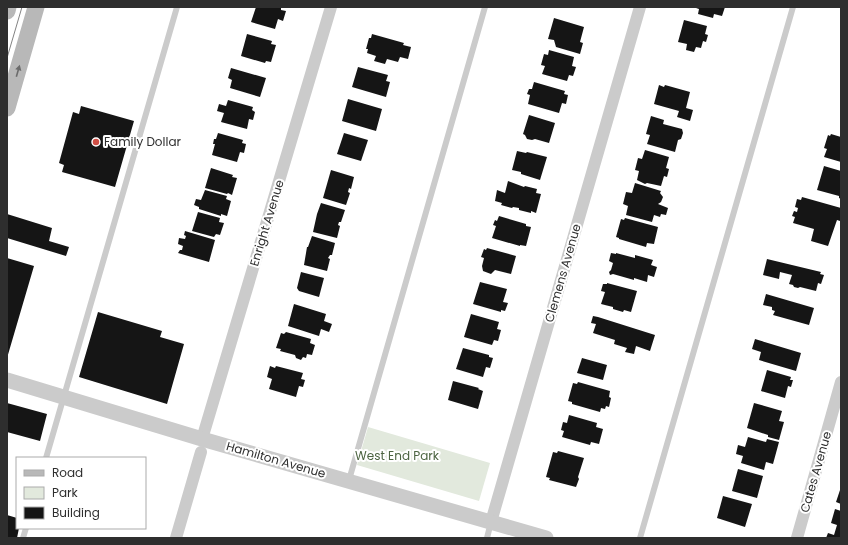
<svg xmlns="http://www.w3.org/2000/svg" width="848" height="545" font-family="Poppins,sans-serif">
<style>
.green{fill:#e2e9dd}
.building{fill:#151515}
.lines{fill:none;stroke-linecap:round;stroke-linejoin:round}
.service{stroke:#cbcbcb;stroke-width:6}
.minor{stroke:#cbcbcb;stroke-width:12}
.tertiary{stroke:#cbcbcb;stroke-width:15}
.secondary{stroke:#b8b8b8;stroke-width:17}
.tram{stroke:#838383;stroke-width:1}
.oneway{fill:#6c6c6c}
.poi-dot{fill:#cf4e45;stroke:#fff;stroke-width:1.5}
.labels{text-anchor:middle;stroke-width:4;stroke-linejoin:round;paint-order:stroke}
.poi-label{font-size:12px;fill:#2e2e2e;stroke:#fff;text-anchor:start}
.street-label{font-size:12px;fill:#2e2e2e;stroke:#fff}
.park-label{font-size:12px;fill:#4c6441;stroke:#fff}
</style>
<rect width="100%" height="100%" fill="#fff"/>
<!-- green -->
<path class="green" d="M368,427L490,463L479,501L357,465Z"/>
<!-- building -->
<path class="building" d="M256,7H276L281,8V10L286,11L283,21L278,19L275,29L251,22Z
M693,7H725L722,16L714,14L713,18L698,14L699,9Z
M554,18L584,27L580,42L583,43L580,54L556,47L554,40L548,39Z
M684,20L707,26L705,34L708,35L706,42L703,41L701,48L696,47L694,52L686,50L687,44L678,42Z
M247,34L272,41L271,44L276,45L271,62L266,61L265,63L241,56Z
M372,34L404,43L403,45L411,47L408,59L400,57L398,62L387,59L385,64L374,61L376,56L367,53L368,49H366L369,38H371Z
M549,50L574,57L572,66L576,67L573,76L569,75L567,81L542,74L545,66L541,65L544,54L548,55Z
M358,67L388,75L386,81L390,82L386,97L352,87Z
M231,68L266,78L260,97L230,88L232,80L228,78Z
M534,82L565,91L564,94L568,95L566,104L562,103L559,113L528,104L530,95L527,94L529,89H532Z
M659,85L664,87L665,85L690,92L686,108L693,110L690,121L677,117L679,111L654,104Z
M348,99L382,109L376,131L342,121Z
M228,100L253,107L252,110L255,112L253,120L249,119L247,129L221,122L224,113L217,111L219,104L226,106Z
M81,106L134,121L115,187L62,172L64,165L59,163L73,112L79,114Z
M529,115L555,123L549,143L535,139L532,140L527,139L525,135L523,134Z
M651,116L664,120L663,124L682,129L683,133L681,139L678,140L675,152L647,144L650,135L646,134Z
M218,133L243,140L242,143L246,144L244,153L240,152L237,162L212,155L215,144H213L214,139H216Z
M344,133L368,140L361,161L337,154Z
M831,134L841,137V162L824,157L827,149L824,148L828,135L830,136Z
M645,150L669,157L666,168L669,169L667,177L664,176L661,186L647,183L645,184L637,180L639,171L635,170L638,158L642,159Z
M517,151L526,153L527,152L547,157L540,180L521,174V172L512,170Z
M824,166L841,171V199L839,198V196L817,190Z
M211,168L233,175L232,177L237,178L232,195L228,193L227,194L205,188Z
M331,170L354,177L351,189L349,188L348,192L350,193L346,205L323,198Z
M508,181L524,187L525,186L537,189L536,193L541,194L536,213L531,211V213L519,210V208L513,207L512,208L501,205L502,203L495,201L497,190L505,193Z
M635,183L661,191L660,193L663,197L661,202L658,204L668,208L666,215L661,214L660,217L654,215L652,222L626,215L628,206L623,204L626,192L632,193Z
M205,190L227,196L226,199L231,201L227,216L221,214V216L199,209V207L194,205L196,199L201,200Z
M802,197L841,208L840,221L837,220L828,246L811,241L814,229L793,223L795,217L792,216L794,211L797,212L798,208L795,207L797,199L801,200Z
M321,203L345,210L341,222H339L338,225L340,226L337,238L313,232L317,214Z
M198,212L220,218L219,222L224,223L220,235L216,234L214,237L192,231Z
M7,214L52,228L49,241L69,247L66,256L7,238Z
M499,216L526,224V226L531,227L526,246L520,245V246L492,238L496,226L493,225L495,220L497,221Z
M625,218L658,227L654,244L647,243L646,247L619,239V238L616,237L621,219L624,220Z
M185,231L215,240L209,262L178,253L180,250H182L183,246L178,244L179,238L185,239L186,236L184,235Z
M312,236L335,243L332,255H330L328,258L330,259L327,271L304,265L307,247H308Z
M487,248L516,256L511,274L495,270L491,274L483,271L482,266L484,258L481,257L484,249L486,250Z
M611,253L616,254V253L635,258V255L653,260L651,265L657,267L654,277L648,275L647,282L634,278V280L613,274L610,275L609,272L611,270L613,263L609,261Z
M7,258L34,266L7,358Z
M767,259L821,272L820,274L824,275L821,284L818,283L816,291L800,287L798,288L794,287L793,285L789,284L792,275L780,272L779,279L763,275Z
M301,272L324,278L319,297L299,291L297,288Z
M480,282L507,289L503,302L508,303L505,311L501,310V312L473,304Z
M607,283L637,291L631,312L624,310L623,312L613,309V307L601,304L605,292L601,291L603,284H607Z
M766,294L814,308L809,325L773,315L775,311L772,310V307L763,305Z
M294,304L326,314L324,321L332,324L329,332L321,329L319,336L288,326Z
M98,312L162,331L160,337L184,344L167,404L79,377Z
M471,314L499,322L497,329L501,330L498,341L494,340L492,345L464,337Z
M593,316L598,317L655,335L650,351L636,346L634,354L625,352L627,348L614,344L615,340L593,333L596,324L591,323Z
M286,332L311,339L310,343L315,345L312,355L307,354L306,358L303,357L301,360L296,358L295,355L280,351L281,349L276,348L281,333L284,334Z
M755,339L801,353L796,371L759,360L761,352L752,349Z
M463,348L489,355V357L493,358L490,368L486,367L483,377L456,369Z
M582,358L607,365L603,380L577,373Z
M270,366L275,368L276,366L303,373L301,379L305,380L303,387L299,386L296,397L269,389L272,379L267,377Z
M767,370L791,377L790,380H793L791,387L788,386L785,398L761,391Z
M453,381L479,388L478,389L483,391L478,409L448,400Z
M578,382L610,391L609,397L611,398L609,407L606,406L605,409L601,408L600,412L572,404V402L568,401L573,383L577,384Z
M7,403L47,414L40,441L7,432Z
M754,403L782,411L779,421L784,422L779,440L768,437V435L747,428Z
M569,415L597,423L596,427L603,429L599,444L591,442L590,445L562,437L564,431L561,430L563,422L567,423Z
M748,437L766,442L767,439L779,442L773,464L766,462L764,470L741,463L743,456L736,454L738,445L745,447Z
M558,451L584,458L578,477L579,479L576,487L549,480L550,478L546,477L553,452L557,453Z
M738,469L763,476L757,498L732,491Z
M841,487V504L836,502Z
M723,496L752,504L745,527L717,518Z
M835,509L841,511V538H826L828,533L834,535L837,525L831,523Z
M7,515L17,518V528H19L17,538H7Z"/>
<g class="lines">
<!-- service -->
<path class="service" d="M46,458L177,7
M349,480L485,7
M23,538L26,528
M487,538L491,522
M640,538L793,7"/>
<!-- minor -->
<path class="minor" d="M202,439L331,7
M491,522L640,7
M176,538L201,452
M797,538L841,382"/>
<!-- tertiary -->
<path class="tertiary" d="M7,380L202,439L546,538"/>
<!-- secondary -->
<path class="secondary" d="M7,11L8,7
M7,108L36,7"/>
<!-- tram -->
<path class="tram" d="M7,58L22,7"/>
</g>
<!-- one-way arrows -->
<defs><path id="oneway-solid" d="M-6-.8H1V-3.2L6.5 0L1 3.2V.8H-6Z"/></defs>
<use class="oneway" href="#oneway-solid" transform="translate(18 71) rotate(-74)"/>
<!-- markers -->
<circle class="poi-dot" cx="96" cy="142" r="4"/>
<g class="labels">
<!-- poi labels -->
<g class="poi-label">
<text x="104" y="146">Family Dollar</text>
</g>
<!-- street labels -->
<g class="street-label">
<text transform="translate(267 223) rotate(-73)" y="4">Enright Avenue</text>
<text transform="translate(563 273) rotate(-74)" y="4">Clemens Avenue</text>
<text transform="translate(276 460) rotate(16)" y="4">Hamilton Avenue</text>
<text transform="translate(816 472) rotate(-74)" y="4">Cates Avenue</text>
</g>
<!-- park labels -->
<g class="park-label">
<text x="397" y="460">West End Park</text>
</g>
</g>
<!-- border -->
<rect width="848" height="545" fill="none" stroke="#2e2e2e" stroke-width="16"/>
<!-- legend -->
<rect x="16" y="457" width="130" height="72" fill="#ffffff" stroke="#ababab"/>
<rect x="24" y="470" width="20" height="6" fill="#b8b8b8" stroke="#ababab"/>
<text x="52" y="477" font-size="12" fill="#2e2e2e">Road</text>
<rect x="24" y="487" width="20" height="12" fill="#e2e9dd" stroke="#ababab"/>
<text x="52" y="497" font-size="12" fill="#2e2e2e">Park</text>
<rect x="24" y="507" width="20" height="12" fill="#151515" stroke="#ababab"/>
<text x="52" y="517" font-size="12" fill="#2e2e2e">Building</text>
</svg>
